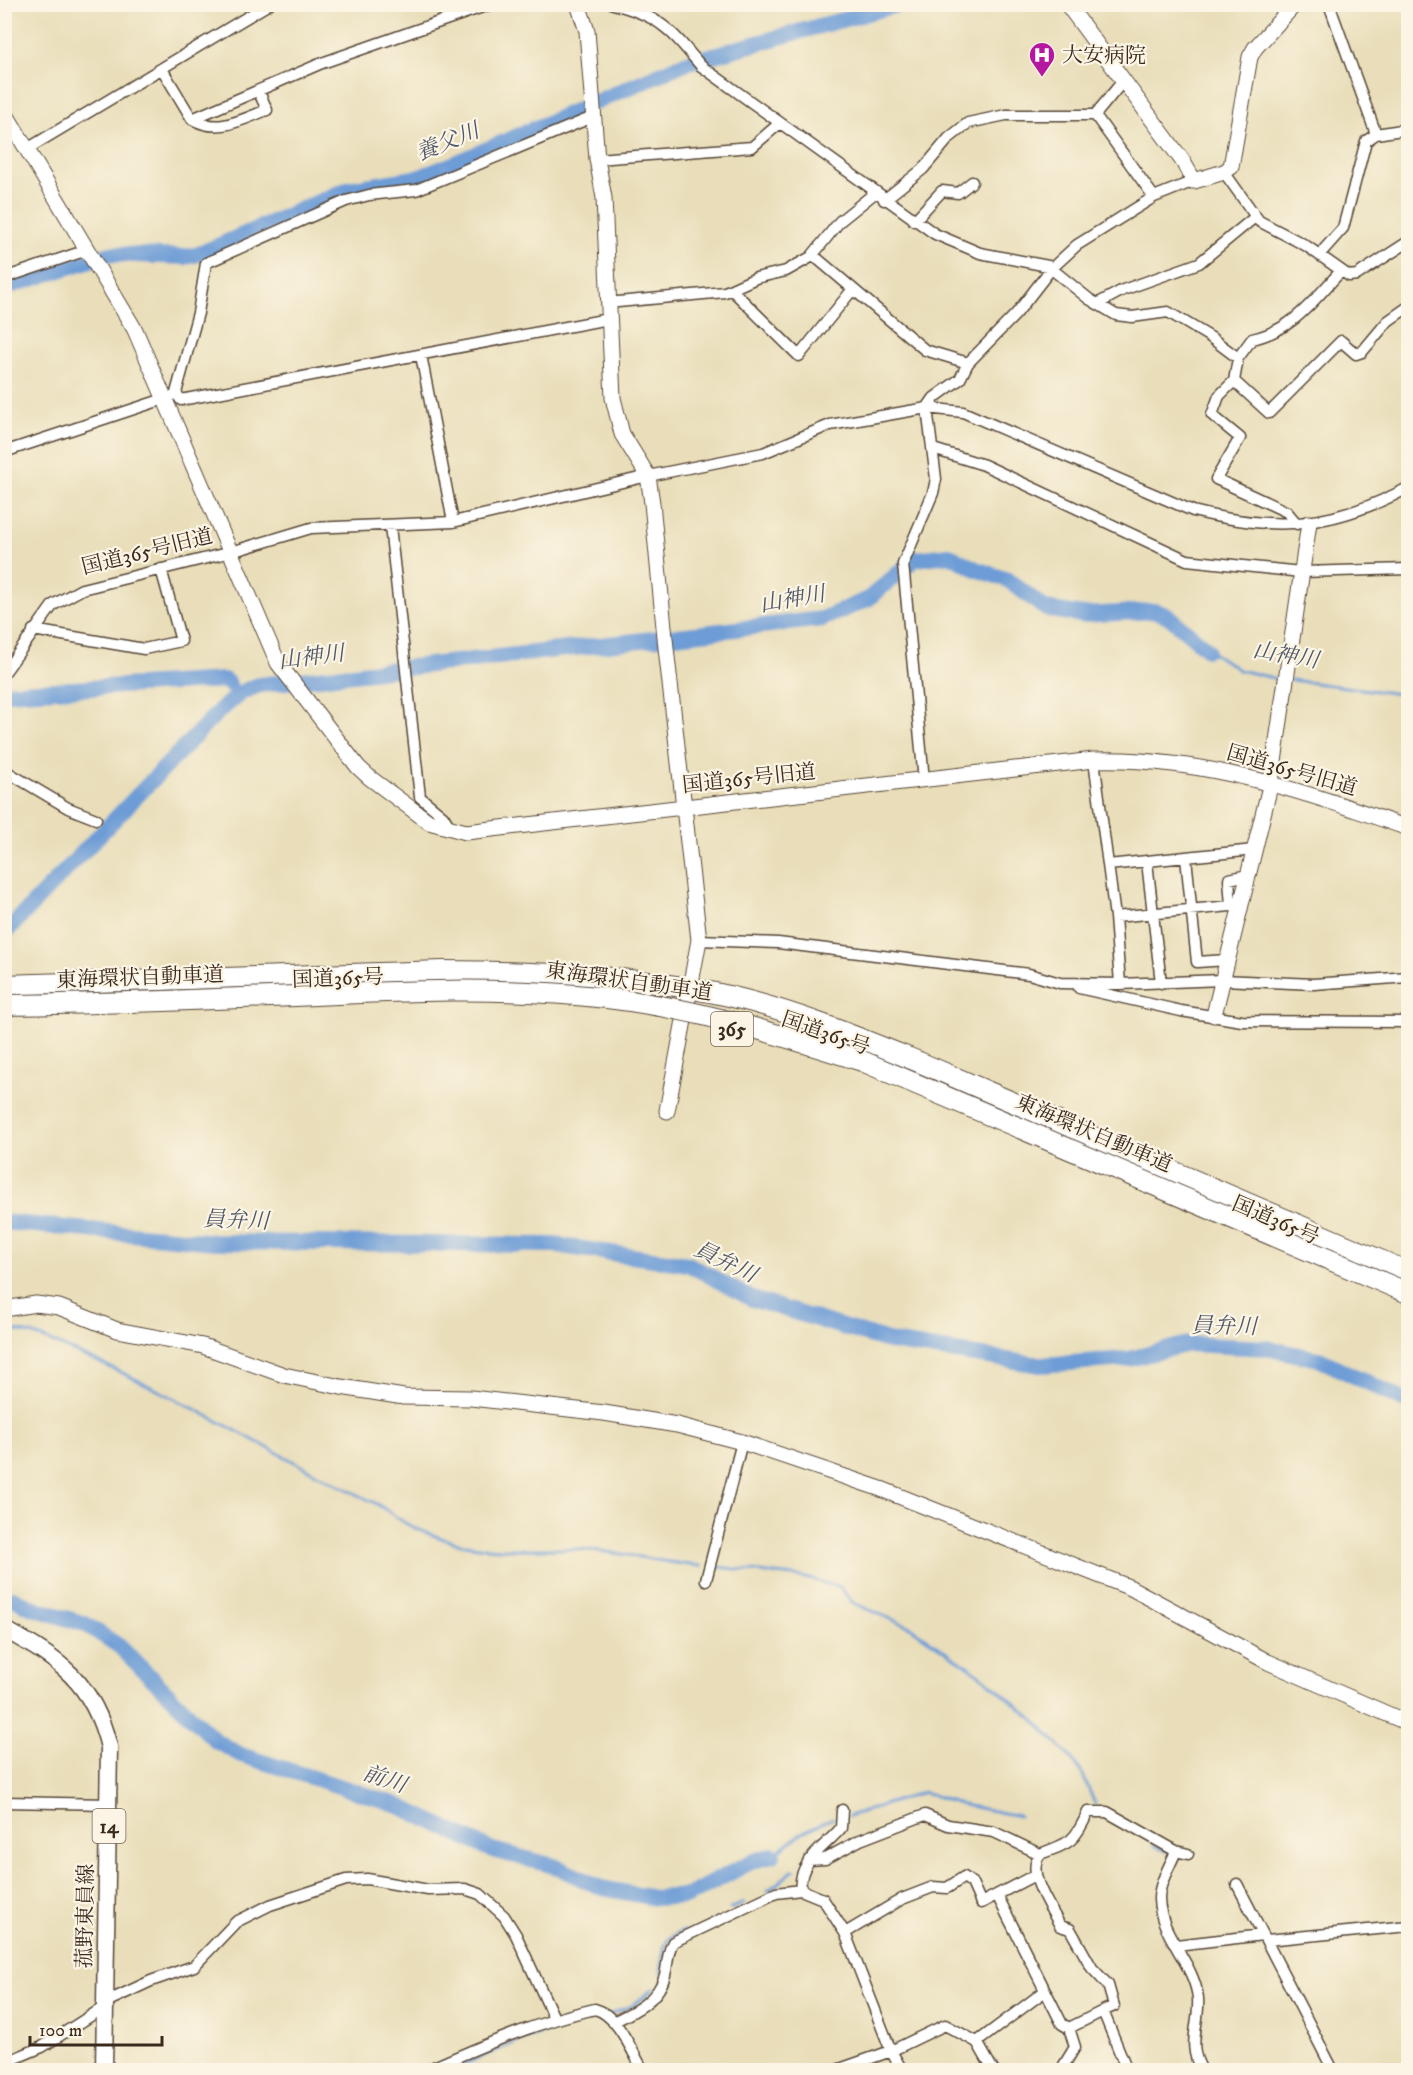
<svg xmlns="http://www.w3.org/2000/svg" width="1413" height="2075" font-family="'IM FELL DW Pica','Noto Serif JP',serif">
<style>
.lines{fill:none;stroke-linecap:round;stroke-linejoin:round}
.stream{stroke:#6d9cd6;stroke-width:3}
.river{stroke:#6d9cd6;stroke-width:16}
.street-casing{stroke:#554535;stroke-width:13}
.secondary-casing{stroke:#554535;stroke-width:17}
.primary-casing{stroke:#554535;stroke-width:19}
.highway-casing{stroke:#554535;stroke-width:22}
.street{stroke:#fff;stroke-width:10}
.secondary{stroke:#fff;stroke-width:15}
.primary{stroke:#fff;stroke-width:16}
.highway{stroke:#fff;stroke-width:20}
.highway-bridge-casing{stroke:#554535;stroke-width:22;stroke-linecap:butt}
.highway-bridge{stroke:#fff;stroke-width:20}
.labels{text-anchor:middle;stroke-width:4.5;stroke-linejoin:round;paint-order:stroke}
.shield{fill:#fcf5e5;stroke:#75675a;stroke-width:1.5}
.shield-label{font-size:20px;font-weight:bold;fill:#3b2a1e}
.poi-label{font-size:21px;fill:#3b2a1e;stroke:#fcf5e5;text-anchor:start}
.street-label{font-size:21px;fill:#3b2a1e;stroke:#fcf5e5}
.water-label{font-size:22px;font-style:italic;fill:#4f5868;stroke:#fcf5e5}
</style>
<rect width="100%" height="100%" fill="#fcf5e5"/>
<filter id="ink" filterUnits="userSpaceOnUse"><feTurbulence type="fractalNoise" baseFrequency=".0167" numOctaves="2"/><feDisplacementMap in="SourceGraphic" scale="12" xChannelSelector="R" yChannelSelector="G"/><feConvolveMatrix kernelMatrix="1 2 1 2 8 2 1 2 1" color-interpolation-filters="sRGB"/></filter>
<filter id="wash" filterUnits="userSpaceOnUse"><feTurbulence type="fractalNoise" baseFrequency=".008" numOctaves="4" result="noise"/><feDisplacementMap in="SourceGraphic" scale="24" xChannelSelector="R" yChannelSelector="G"/><feGaussianBlur stdDeviation="1.35" result="paint"/><feColorMatrix in="noise" values="0 0 0 0 0 0 0 0 0 0 0 0 0 0 0 0 0 1.4 0 .05"/><feComposite in="paint" operator="in"/></filter>
<g filter="url(#wash)">
<rect width="100%" height="100%" fill="#e9deb9"/>
<g class="lines">
<!-- stream -->
<path class="stream" d="M1207,649L1239,670L1282,680
M1291,680L1408,695
M4,1331C31,1329 49,1342 73,1351C176,1394 272,1453 373,1502C385,1508 395,1517 407,1524C417,1530 430,1534 441,1538C488,1556 539,1546 589,1550C627,1553 663,1563 701,1566
M718,1567L801,1577L840,1587L853,1603L910,1627L979,1674L1032,1718L1069,1756L1082,1773L1095,1804
M849,1816L924,1792L959,1804L1019,1816
M1154,1846L1167,1851
M773,1855L805,1831L833,1818
M768,1891L794,1870
M730,1909L744,1903
M661,1972C663,1952 661,1937 684,1931
M610,2014L632,2006L653,1989
M451,2070L528,2037L601,2016"/>
<!-- river -->
<path class="river" d="M4,288L110,254L185,257L199,254L348,189L420,177L453,164L685,63L900,4
M4,693L224,680L229,684
M4,934L219,711L242,692L259,685L822,619L868,599L915,559L949,555L976,569L1008,580L1046,609L1082,615L1156,611L1168,616L1207,649
M4,1222L215,1242L554,1245L688,1264L752,1299L891,1342L1040,1365L1129,1359L1188,1344L1266,1348L1319,1359L1408,1402
M13,1598L30,1607L85,1624L119,1646L216,1741L241,1755L395,1804L489,1849L554,1866L602,1888L655,1898L687,1896L751,1862L773,1855"/>
</g>
</g>
<g filter="url(#ink)">
<g class="lines">
<!-- street casing -->
<g class="street-casing">
<path id="street" d="M613,4C660,16 671,30 701,66L935,234L980,253L1048,266L1089,299L1116,315L1132,317L1168,312L1210,337L1238,358L1252,339C1293,330 1313,301 1340,272
M1329,4L1376,134
M162,69L192,119L322,63L491,4
M1095,115L1154,197
M595,116L416,190L369,195L346,201L206,263L198,313L176,393L181,400L608,319
M192,119C218,134 241,120 267,110L259,92
M27,149L269,4
M597,159L752,147L780,123
M1224,172L1259,221L1305,245L1349,276L1357,275L1408,242
M884,200L923,169L949,138L968,123L1006,115H1095L1123,81
M914,221L942,191L958,193L972,182
M813,255L925,350L968,363
M1319,255L1343,228L1366,141L1376,134L1408,129
M4,278L87,250
M732,290L799,356L853,289
M607,303L725,292L756,278L786,271L811,257L840,221L876,192
M1097,304L1123,290L1199,263L1255,217
M421,355L453,522
M1238,358L1234,381L1219,396L1212,415L1240,438L1216,479L1287,512L1297,524
M1234,381L1269,413L1341,341L1356,354L1362,352L1388,321L1408,307
M933,449L984,465L1187,560L1301,572L1408,569
M4,452L170,397
M390,526L420,797L443,816L451,829
M33,630L144,649L181,641L161,569
M4,673L53,605L82,589L231,552L311,528L453,522L648,476L763,453L830,425L927,408L963,412L1193,511C1276,532 1332,528 1408,488
M1094,760L1115,917L1120,984
M4,770L68,808L96,819
M924,780L903,564L933,493L936,479L927,408L934,398L960,379L968,363L1016,314L1051,269L1077,245L1154,197L1194,181
M1186,858L1197,962L1227,960
M1147,862L1161,983
M1108,865L1254,850
M1231,906L1229,879L1248,875
M1115,917L1241,905
M699,940L778,943L1029,974L1060,983L1120,984L1222,980L1314,984L1408,977
M1079,988L1181,1011L1242,1021L1408,1022
M706,1580L742,1442
M4,1802L109,1804
M842,1810L841,1828C825,1847 797,1862 801,1890L823,1899L845,1933
M1176,1851C1170,1866 1159,1883 1159,1899C1160,1936 1194,1962 1198,1998C1200,2024 1186,2046 1202,2070
M1040,1854C1025,1874 1051,1907 1060,1926L1070,1929L1092,1968L1108,1985L1114,2006L1103,2011
M809,1860L825,1859L860,1840L925,1815L948,1825L994,1832L1040,1854C1070,1843 1075,1842 1088,1812H1107L1176,1851L1188,1854
M1237,1884L1333,2070
M997,1895L1062,2024L1069,2028L1075,2047L1061,2070
M1267,1940L1408,1926
M1176,1945L1263,1935
M106,2002L151,1981L194,1966L236,1922L270,1905L346,1880L367,1879L428,1890L465,1889L480,1894L504,1916L516,1935L554,2018
M613,2022C634,2012 659,2000 665,1975C668,1964 667,1952 673,1942L776,1893L801,1890
M1069,2028L1103,2011L1127,2070
M977,2042L993,2070
M4,2063L42,2047L106,2006
M427,2070C482,2046 536,2022 595,2009C618,2015 632,2052 643,2070
M837,2070L891,2051L945,2025L977,2042L1045,1991
M902,2070L891,2051L845,1933L902,1899L933,1887L947,1888L964,1877L972,1883L981,1903L1035,1875"/>
</g>
<!-- secondary casing -->
<g class="secondary-casing">
<path id="secondary" d="M578,4L587,31L597,159L604,198L613,398L622,434L648,476L652,503L666,648L699,940L667,1111
M1067,4L1182,160L1194,181L1224,172L1231,167L1250,57L1255,48L1295,4
M4,111L135,330L278,663L358,767L370,778L429,822L466,832L1094,760C1204,757 1306,792 1408,828
M1214,1015L1271,782L1309,523
M4,1309L36,1304L59,1307L117,1330L203,1346L284,1375L341,1387L404,1397L471,1398L604,1413L677,1425L742,1442L881,1489L1131,1588L1268,1662L1408,1723
M8,2063L13,2070"/>
</g>
<!-- primary casing -->
<g class="primary-casing">
<path id="primary" d="M4,1629C60,1660 93,1682 109,1747L104,2070"/>
</g>
<!-- highway casing -->
<g class="highway-casing">
<path id="highway" d="M4,985L443,971C539,972 635,975 729,996C794,1011 857,1037 919,1062L1408,1272"/>
</g>
<!-- street -->
<use href="#street" class="street"/>
<!-- secondary -->
<use href="#secondary" class="secondary"/>
<!-- primary -->
<use href="#primary" class="primary"/>
<!-- highway -->
<use href="#highway" class="highway"/>
<!-- highway-bridge casing -->
<g class="highway-bridge-casing">
<path id="highway-bridge" d="M4,1005C101,1004 198,1000 295,996C399,991 503,986 607,998C695,1008 778,1034 862,1061L1408,1293"/>
</g>
<!-- highway-bridge -->
<use href="#highway-bridge" class="highway-bridge"/>
</g>
</g>
<!-- icons -->
<defs>
<g id="hospital-pin" transform="scale(1.35)"><path d="M0 17L-7.5 6A9.5 9.5 0 1 1 7.5 6Z" fill="#b5179e" stroke="#fcf5e5"/><path d="M-5-5h3v3.5h4V-5h3V5h-3V1.5h-4V5h-3Z" fill="#fff"/></g>
</defs>
<g fill-rule="evenodd">
<use href="#hospital-pin" x="1042" y="55"/>
</g>
<g class="labels">
<!-- shield labels -->
<g class="shield">
<rect x="711" y="1012" width="42" height="34" rx="4.5"/>
<rect x="92.5" y="1809" width="33" height="34" rx="4.5"/>
</g>
<g class="shield-label">
<text x="732" y="1036">365</text>
<text x="109" y="1833">14</text>
</g>
<!-- poi labels -->
<g class="poi-label">
<text x="1062" y="62">大安病院</text>
</g>
<!-- street labels -->
<g class="street-label">
<text transform="translate(147 551) rotate(-14)" y="7">国道365号旧道</text>
<text transform="translate(1292 770) rotate(16)" y="7">国道365号旧道</text>
<text transform="translate(749 778) rotate(-6)" y="7">国道365号旧道</text>
<text transform="translate(140 977) rotate(-2)" y="7">東海環状自動車道</text>
<text transform="translate(338 978) rotate(-2)" y="7">国道365号</text>
<text transform="translate(629 981) rotate(8)" y="7">東海環状自動車道</text>
<text transform="translate(826 1033) rotate(19)" y="7">国道365号</text>
<text transform="translate(1094 1133) rotate(23)" y="7">東海環状自動車道</text>
<text transform="translate(1276 1220) rotate(23)" y="7">国道365号</text>
<text transform="translate(85 1916) rotate(-89)" y="7">菰野東員線</text>
</g>
<!-- water labels -->
<g class="water-label">
<text transform="translate(447 141) rotate(-22)" y="8">養父川</text>
<text transform="translate(792 598) rotate(-10)" y="8">山神川</text>
<text transform="translate(1286 654) rotate(10)" y="8">山神川</text>
<text transform="translate(311 656) rotate(-7)" y="8">山神川</text>
<text transform="translate(236 1219) rotate(2)" y="8">員弁川</text>
<text transform="translate(726 1261) rotate(26)" y="8">員弁川</text>
<text transform="translate(1224 1325) rotate(1)" y="8">員弁川</text>
<text transform="translate(385 1778) rotate(19)" y="8">前川</text>
</g>
</g>
<!-- margin -->
<rect width="1413" height="2075" fill="none" stroke="#fcf5e5" stroke-width="24"/>
<!-- scale -->
<path d="M30 2036v9h132v-9" fill="none" stroke="#3b2a1e" stroke-width="3"/>
<text x="39" y="2036" font-size="18" fill="#3b2a1e" stroke="#fcf5e5" stroke-width="4.5" paint-order="stroke">100 m</text>
</svg>
